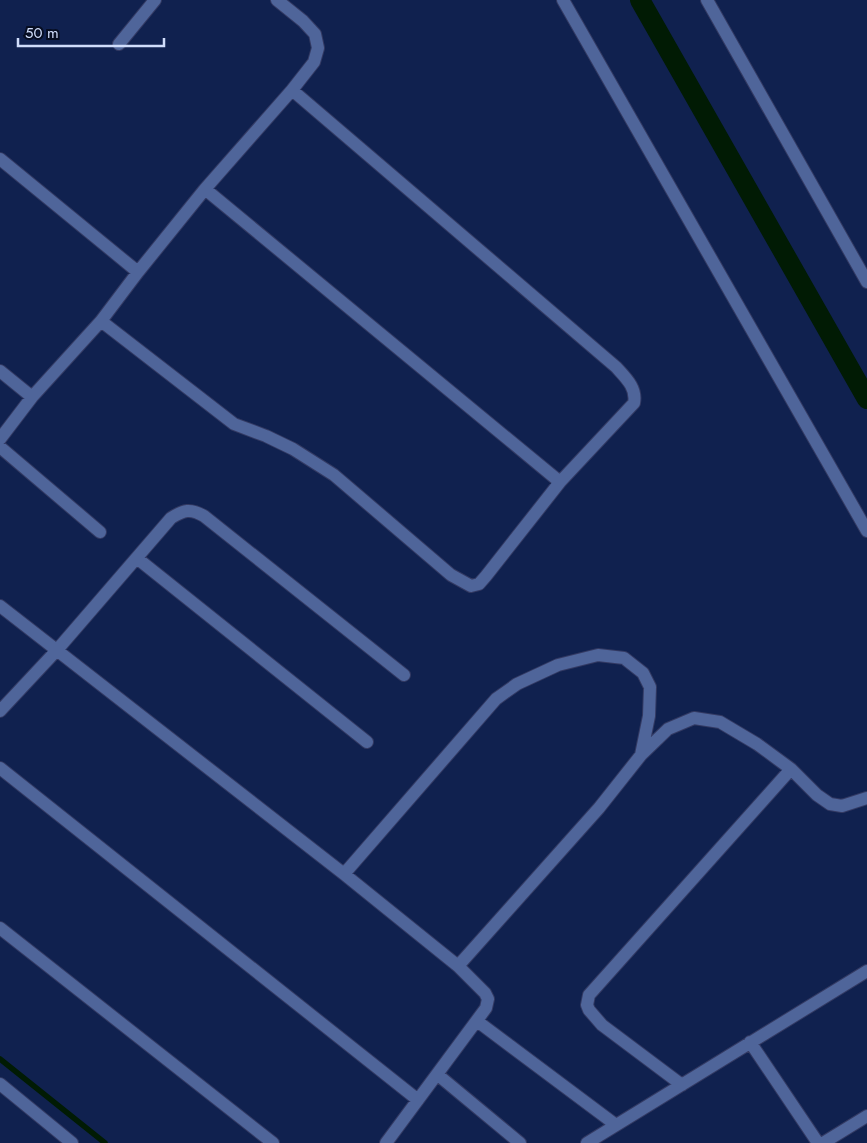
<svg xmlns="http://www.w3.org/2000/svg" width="867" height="1143" font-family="Jost,sans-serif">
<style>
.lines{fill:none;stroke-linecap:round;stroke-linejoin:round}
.stream{stroke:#011b04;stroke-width:5.5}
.canal{stroke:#011b04;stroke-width:20}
.minor-casing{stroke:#333a63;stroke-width:14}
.minor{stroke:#4f659a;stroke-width:12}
</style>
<rect width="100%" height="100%" fill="#10214f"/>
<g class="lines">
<!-- stream -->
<path class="stream" d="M0,1059L105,1143"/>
<!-- canal -->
<path class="canal" d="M640,0L867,399"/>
<!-- minor casing -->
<g class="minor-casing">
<path id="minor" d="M563,0L867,531
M707,0L867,282
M119,44L155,0
M0,159L138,272
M205,189L560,482
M101,321L234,424L266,436L293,449L334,475L451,575L471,586L479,584L486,576L560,482L634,403C637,388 626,378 616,367L292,90
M0,371L32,397
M0,439L32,397L101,321L138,272L205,189L292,90L314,62L318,48L315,34L303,21L277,0
M0,447L100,532
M138,559L367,742
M0,606L344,874L458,966L485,993L488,999L486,1008L386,1143
M0,711L57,650L171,518C184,510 190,508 204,516L404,675
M0,768L418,1100
M344,874L496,699L517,684L558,665L598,655L624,658L643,673L650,687L649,716L641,755
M0,928L273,1143
M458,966L599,808L641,755L668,729L694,718L720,722L757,744L791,769L817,795L830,804L842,806L867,798
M477,1021L616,1125
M750,1042L818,1143
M438,1075L520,1143
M0,1084L72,1143
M682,1085L602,1025L589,1010L587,1005L589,995L791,769
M587,1143L867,971
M823,1143L867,1116"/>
</g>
<!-- minor -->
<use href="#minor" class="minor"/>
</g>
<!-- scale -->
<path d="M18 38v8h146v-8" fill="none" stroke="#d0ddfb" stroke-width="2.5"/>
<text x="25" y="38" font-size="15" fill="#d0ddfb" stroke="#060d21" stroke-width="4" paint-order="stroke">50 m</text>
</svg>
